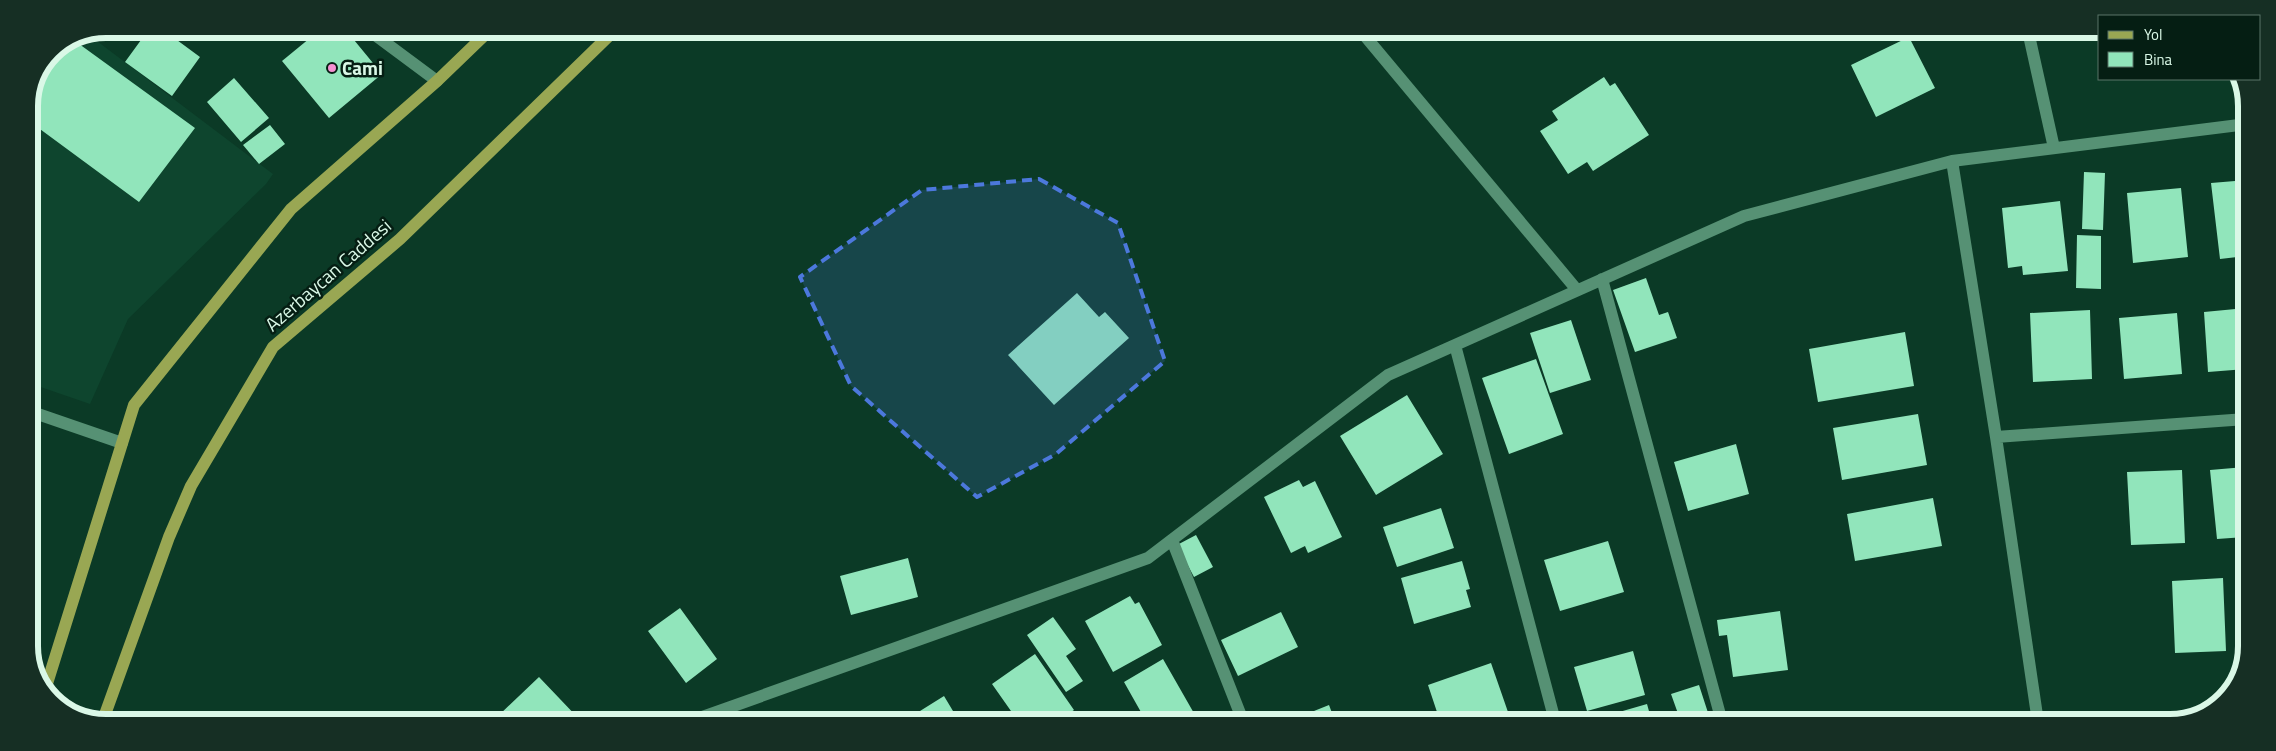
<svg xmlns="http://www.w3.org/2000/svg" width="2276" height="751" font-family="'Titillium Web',sans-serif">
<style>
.built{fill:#0e452e}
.building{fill:#91e5bb}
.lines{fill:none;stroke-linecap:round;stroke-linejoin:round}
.minor{stroke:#569174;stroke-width:12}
.major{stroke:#99a753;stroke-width:12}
.marked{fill:#4c78dc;fill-opacity:0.2;stroke:#4c78dc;stroke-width:4;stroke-dasharray:10 6;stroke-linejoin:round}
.poi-dot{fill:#f591d2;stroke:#051e13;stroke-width:2}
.labels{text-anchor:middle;stroke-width:5;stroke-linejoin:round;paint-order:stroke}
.poi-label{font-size:19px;font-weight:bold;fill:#daf8e7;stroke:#051e13;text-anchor:start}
.street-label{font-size:19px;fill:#daf8e7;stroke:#051e13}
.rim{fill:none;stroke:#daf8e7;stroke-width:6}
</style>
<rect width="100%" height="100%" fill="#0b3a26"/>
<!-- built -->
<path class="built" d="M89,35L273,174L266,184L128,319L90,404L29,383V105L51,51Z"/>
<!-- building -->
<path class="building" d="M149,29H162L200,57L172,96L125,62Z
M321,29H345L382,74L329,118L282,61Z
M1909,37L1935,88L1876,117L1851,65Z
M75,41L195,128L139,202L29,121V105L51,51Z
M1604,77L1610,86L1615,83L1649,135L1593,171L1587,162L1568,174L1540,131L1558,120L1552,111Z
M234,78L269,118L241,142L207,102Z
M270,125L285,144L259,164L243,145Z
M2084,172L2105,173L2103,230L2082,229Z
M2247,180L2246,256L2220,259L2211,183Z
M2181,188L2188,257L2133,263L2127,193Z
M2060,201L2068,271L2023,275L2022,266L2008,268L2002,208Z
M2077,235L2101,236V289L2076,288Z
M1646,278L1659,315L1668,312L1677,338L1635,352L1613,290Z
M1077,293L1099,317L1105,312L1129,338L1054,405L1008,355Z
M2246,308V369L2208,372L2204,312Z
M2090,310L2092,379L2033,382L2030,313Z
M2177,313L2182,374L2124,379L2119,318Z
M1571,320L1591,380L1550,393L1530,333Z
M1905,332L1914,386L1818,402L1809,349Z
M1536,359L1563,434L1509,454L1482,378Z
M1407,395L1443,454L1376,495L1340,436Z
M1918,414L1927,465L1842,480L1833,428Z
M29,434L41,437L35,458L29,456Z
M1736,444L1749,494L1688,511L1674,462Z
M2245,467V537L2217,539L2210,470Z
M2182,470L2185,543L2131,545L2127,472Z
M1299,480L1303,487L1315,481L1342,537L1308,553L1305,546L1291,553L1264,497Z
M1933,498L1942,546L1855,561L1847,514Z
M1441,508L1454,548L1397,567L1383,527Z
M1196,535L1213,567L1194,577L1177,545Z
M1608,541L1624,592L1560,611L1544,560Z
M908,558L918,597L851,615L840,576Z
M1462,561L1470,589L1466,590L1471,607L1414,624L1401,578Z
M2223,578L2226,651L2175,653L2172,581Z
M1130,596L1135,604L1139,602L1162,645L1113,672L1085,621Z
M680,608L717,659L686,683L648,631Z
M1780,611L1788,670L1733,677L1727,635L1719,636L1717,620Z
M1281,612L1298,647L1238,676L1221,640Z
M1053,617L1076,649L1066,656L1083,681L1066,692L1027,635Z
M1633,651L1645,695L1587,711L1574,667Z
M1035,654L1074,710L1058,721H1018L992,684Z
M1163,659L1195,715L1184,721H1146L1124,682Z
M1491,663L1508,712L1480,721H1440L1428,685Z
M539,677L580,720H500L497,717Z
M1699,685L1711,722H1681L1671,694Z
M944,696L959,721H904Z
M1647,704L1652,722L1588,721Z
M1329,705L1335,721H1289Z
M1508,715L1510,721H1489Z"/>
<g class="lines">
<!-- minor -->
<path class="minor" d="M367,29L437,81
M1360,30L1577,290
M2028,31L2054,148
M1952,161L1996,437L2038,722
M1602,279L1722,722
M1455,345L1555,721
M29,411L122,443
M1996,437L2246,419
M1172,540L1243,721
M694,720L1148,558L1388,375L1744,216L1952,161L2247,124
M2128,722L2179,720"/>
<!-- major -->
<path class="major" d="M45,690L134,405L291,209L437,81L491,29
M103,720L169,537L191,486L273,347L400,239L616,29"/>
</g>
<!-- marked area -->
<path class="marked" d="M1039,179L1118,223L1165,361L1056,454L977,497L851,386L800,277L922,190Z"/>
<!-- markers -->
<circle class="poi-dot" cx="332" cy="68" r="5"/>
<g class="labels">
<!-- poi labels -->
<g class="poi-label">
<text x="342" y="75">Cami</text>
</g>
<!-- street labels -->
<g class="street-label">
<text transform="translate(328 275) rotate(-41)" y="7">Azerbaycan Caddesi</text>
</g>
</g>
<!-- crop -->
<path d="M0 0H2276V751H0ZM106 38H2170A68 68 0 0 1 2238 106V646A68 68 0 0 1 2170 714H106A68 68 0 0 1 38 646V106A68 68 0 0 1 106 38Z" fill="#162f24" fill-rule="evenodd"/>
<path class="rim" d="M106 38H2170A68 68 0 0 1 2238 106V646A68 68 0 0 1 2170 714H106A68 68 0 0 1 38 646V106A68 68 0 0 1 106 38Z"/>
<!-- legend -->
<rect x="2098" y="15" width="162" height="65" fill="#051e13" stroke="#5a7568"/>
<rect x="2108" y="31" width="25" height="8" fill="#99a753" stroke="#5a7568"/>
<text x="2144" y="40" font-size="15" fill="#daf8e7">Yol</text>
<rect x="2108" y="52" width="25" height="15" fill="#91e5bb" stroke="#5a7568"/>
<text x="2144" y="65" font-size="15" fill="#daf8e7">Bina</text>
</svg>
